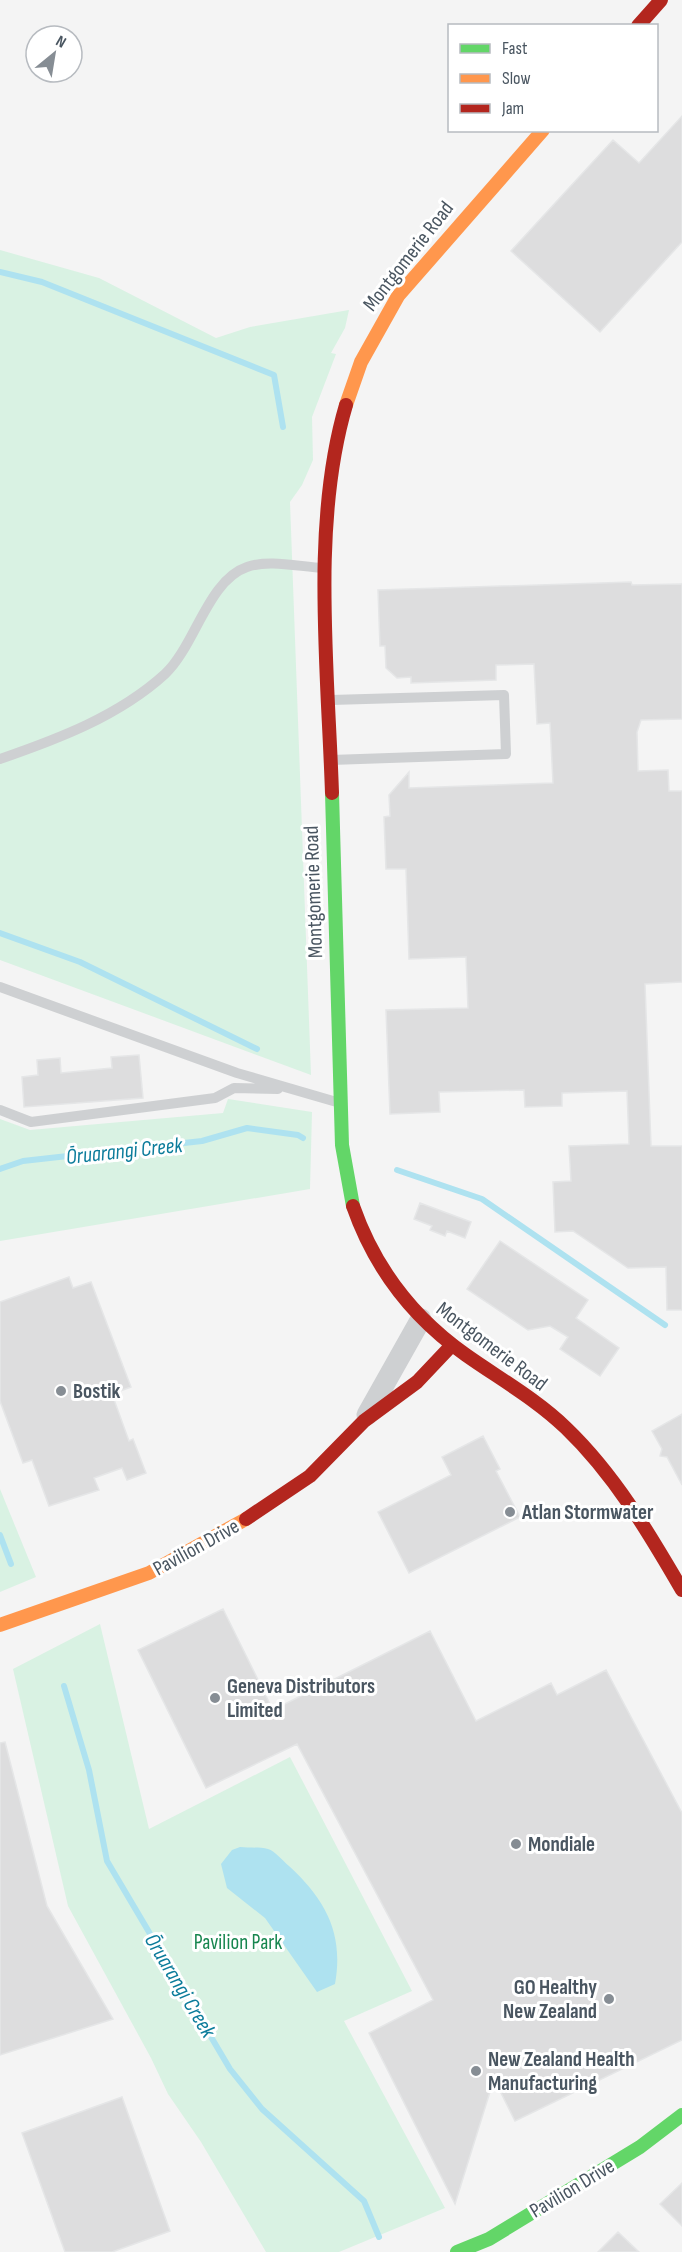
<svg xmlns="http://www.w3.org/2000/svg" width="682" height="2252" font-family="'Sofia Sans Condensed',sans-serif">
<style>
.green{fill:#d9f2e3}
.water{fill:#aee2f0}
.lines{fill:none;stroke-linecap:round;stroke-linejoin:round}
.stream{stroke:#aee2f0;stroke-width:6}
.building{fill:#ddddde;stroke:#e5e6e7;stroke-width:1.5}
.lane{stroke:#ced0d2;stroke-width:10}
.street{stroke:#ced0d2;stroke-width:21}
.fast{stroke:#63d668;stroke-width:14}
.slow{stroke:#ff974d;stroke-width:14}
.jam{stroke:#b3261e;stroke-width:14}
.poi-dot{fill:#868d94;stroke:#fff;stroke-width:2}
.labels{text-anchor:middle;stroke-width:6;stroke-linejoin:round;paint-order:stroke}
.street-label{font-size:21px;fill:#4a5661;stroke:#fff}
.poi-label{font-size:21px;font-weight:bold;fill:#4a5661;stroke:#fff;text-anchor:start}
.park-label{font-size:21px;fill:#17864f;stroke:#fff}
.water-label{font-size:22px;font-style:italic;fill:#0c7c9b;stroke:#fff}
</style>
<rect width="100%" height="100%" fill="#f4f4f4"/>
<!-- green -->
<path class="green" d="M0,250L99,278L216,338L250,327L349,310L345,328L331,353L336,354L312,417L313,460L302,485L290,502L311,1075L0,960Z
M228,1099L312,1112L310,1189L0,1241V1119L30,1130L223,1113Z
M0,1489L36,1577L0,1592Z
M100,1624L149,1829L290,1757L412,1991L344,2021L445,2208L339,2252H266L201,2142L168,2094L151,2058L68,1906L13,1669Z"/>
<!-- water -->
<path class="water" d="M240,1847C249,1848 260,1847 268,1849C275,1851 283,1861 289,1866C326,1900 344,1934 335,1984L317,1992L265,1918L227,1888L221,1864L232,1850Z"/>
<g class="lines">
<!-- stream -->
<path class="stream" d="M0,272L42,282L274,375L283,427
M0,933L80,962L257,1049
M0,1169L23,1161L202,1141L247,1128L298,1135L303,1138
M397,1170L482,1199L665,1325
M0,1535L11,1564
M64,1686L89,1770L107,1861L230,2069L262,2109L364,2201L379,2237"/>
</g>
<!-- building -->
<path class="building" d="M682,116V242L600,332L511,251L613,140L639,163Z
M631,582L632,585L682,584V719L641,720L637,732L638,771L668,770L669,791H682V982L645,984L651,1146H682V1310H667L666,1267L628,1268L573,1231L555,1232L553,1182L571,1181L569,1146L629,1144L627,1091L562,1093V1106L525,1107L524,1090L439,1092L440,1112L390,1114L386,1010L468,1008L466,957L409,959L406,869H386L384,817L390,816L389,795L409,772V788L553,783L550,723L537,724L534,664L496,665V680L411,683V677L397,678L386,668L385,646H380L378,590Z
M139,1055L143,1098L24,1107L22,1077L38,1075L37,1060L60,1058L61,1073L112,1068L111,1057Z
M420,1203L471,1222L465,1238L447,1231L445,1236L430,1230L432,1226L414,1219Z
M500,1241L588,1300L576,1318L619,1348L600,1376L560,1349L568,1337L550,1326L528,1330L467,1289Z
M69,1277L73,1288L91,1282L131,1387L112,1394L129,1441L133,1439L146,1473L127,1480L122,1468L94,1478L99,1490L49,1506L32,1460L23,1463L0,1401V1302Z
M682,1414V1485L667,1457L660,1456L662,1449L652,1431Z
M483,1436L500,1469L496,1471L520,1517L409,1573L378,1512L451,1475L442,1457Z
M223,1609L273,1710L430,1631L476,1721L551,1683L557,1695L606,1670L682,1813V2040L515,2121L494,2079L455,2204L369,2033L433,2000L297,1744L206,1788L138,1650Z
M5,1742L47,1906L113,2019L0,2055V1743Z
M122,2097L170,2231L112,2252H65L22,2133Z
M682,2183V2226L660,2204Z
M618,2232L639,2252H598Z"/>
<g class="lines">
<!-- lane -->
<path class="lane" d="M0,759C58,739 119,716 165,674C195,646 208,580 247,567C269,559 300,567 324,568
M331,760L506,754L504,695L331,700
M0,987L237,1073L340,1103
M0,1110L31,1122L215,1098L234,1088L278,1089"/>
<!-- street -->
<path class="street" d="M367,1415L421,1319"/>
<!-- fast -->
<path class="fast" d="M332,793L342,1145L353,1206
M457,2252L489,2239L640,2147L682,2115"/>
<!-- slow -->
<path class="slow" d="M346,405L361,362L398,296L543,130
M0,1625L149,1573L246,1519"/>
<!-- jam -->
<path class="jam" d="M638,26L661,0
M332,793C328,670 311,523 346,405
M353,1206C375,1269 412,1317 466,1355C500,1379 536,1399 566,1428C614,1474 649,1533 682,1590
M246,1519L310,1476L364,1421L417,1382L452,1345"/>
</g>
<!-- markers -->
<g class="poi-dot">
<circle cx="61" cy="1391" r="6"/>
<circle cx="510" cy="1512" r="6"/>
<circle cx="215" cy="1698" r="6"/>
<circle cx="516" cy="1844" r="6"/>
<circle cx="609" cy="1999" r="6"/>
<circle cx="476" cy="2071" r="6"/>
</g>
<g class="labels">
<!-- street labels -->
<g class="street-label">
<text transform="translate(408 256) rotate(-52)" y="7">Montgomerie Road</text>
<text transform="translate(313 892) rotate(-92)" y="7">Montgomerie Road</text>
<text transform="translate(492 1346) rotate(37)" y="7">Montgomerie Road</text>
<text transform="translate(196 1547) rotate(-29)" y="7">Pavilion Drive</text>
<text transform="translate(572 2188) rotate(-31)" y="7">Pavilion Drive</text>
</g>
<!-- poi labels -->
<g class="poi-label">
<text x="73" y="1398">Bostik</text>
<text x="522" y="1519">Atlan Stormwater</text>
<text x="227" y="1693">Geneva Distributors<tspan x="227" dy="24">Limited</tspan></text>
<text x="528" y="1851">Mondiale</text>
<text x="597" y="1994" text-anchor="end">GO Healthy<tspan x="597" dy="24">New Zealand</tspan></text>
<text x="488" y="2066">New Zealand Health<tspan x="488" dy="24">Manufacturing</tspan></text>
</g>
<!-- park labels -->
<g class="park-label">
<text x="238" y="1949">Pavilion Park</text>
</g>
<!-- water labels -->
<g class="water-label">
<text transform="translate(124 1150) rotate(-6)" y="8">Ōruarangi Creek</text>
<text transform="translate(181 1985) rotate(59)" y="8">Ōruarangi Creek</text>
</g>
</g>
<!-- legend -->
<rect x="448" y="24" width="210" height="108" fill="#ffffff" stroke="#b7bbc0" stroke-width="1.5"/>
<rect x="460" y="44" width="30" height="9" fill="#63d668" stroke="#b7bbc0" stroke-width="1.5"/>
<text x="502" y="54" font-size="18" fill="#4a5661">Fast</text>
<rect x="460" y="74" width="30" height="9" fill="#ff974d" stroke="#b7bbc0" stroke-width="1.5"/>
<text x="502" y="84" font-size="18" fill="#4a5661">Slow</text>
<rect x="460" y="104" width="30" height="9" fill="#b3261e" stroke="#b7bbc0" stroke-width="1.5"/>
<text x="502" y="114" font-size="18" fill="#4a5661">Jam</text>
<!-- north arrow -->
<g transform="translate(54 54) rotate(30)"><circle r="28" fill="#ffffff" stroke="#b7bbc0" stroke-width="1.5"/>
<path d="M0-4.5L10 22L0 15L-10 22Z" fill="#868d94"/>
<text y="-9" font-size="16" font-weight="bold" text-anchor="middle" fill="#4a5661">N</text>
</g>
</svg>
